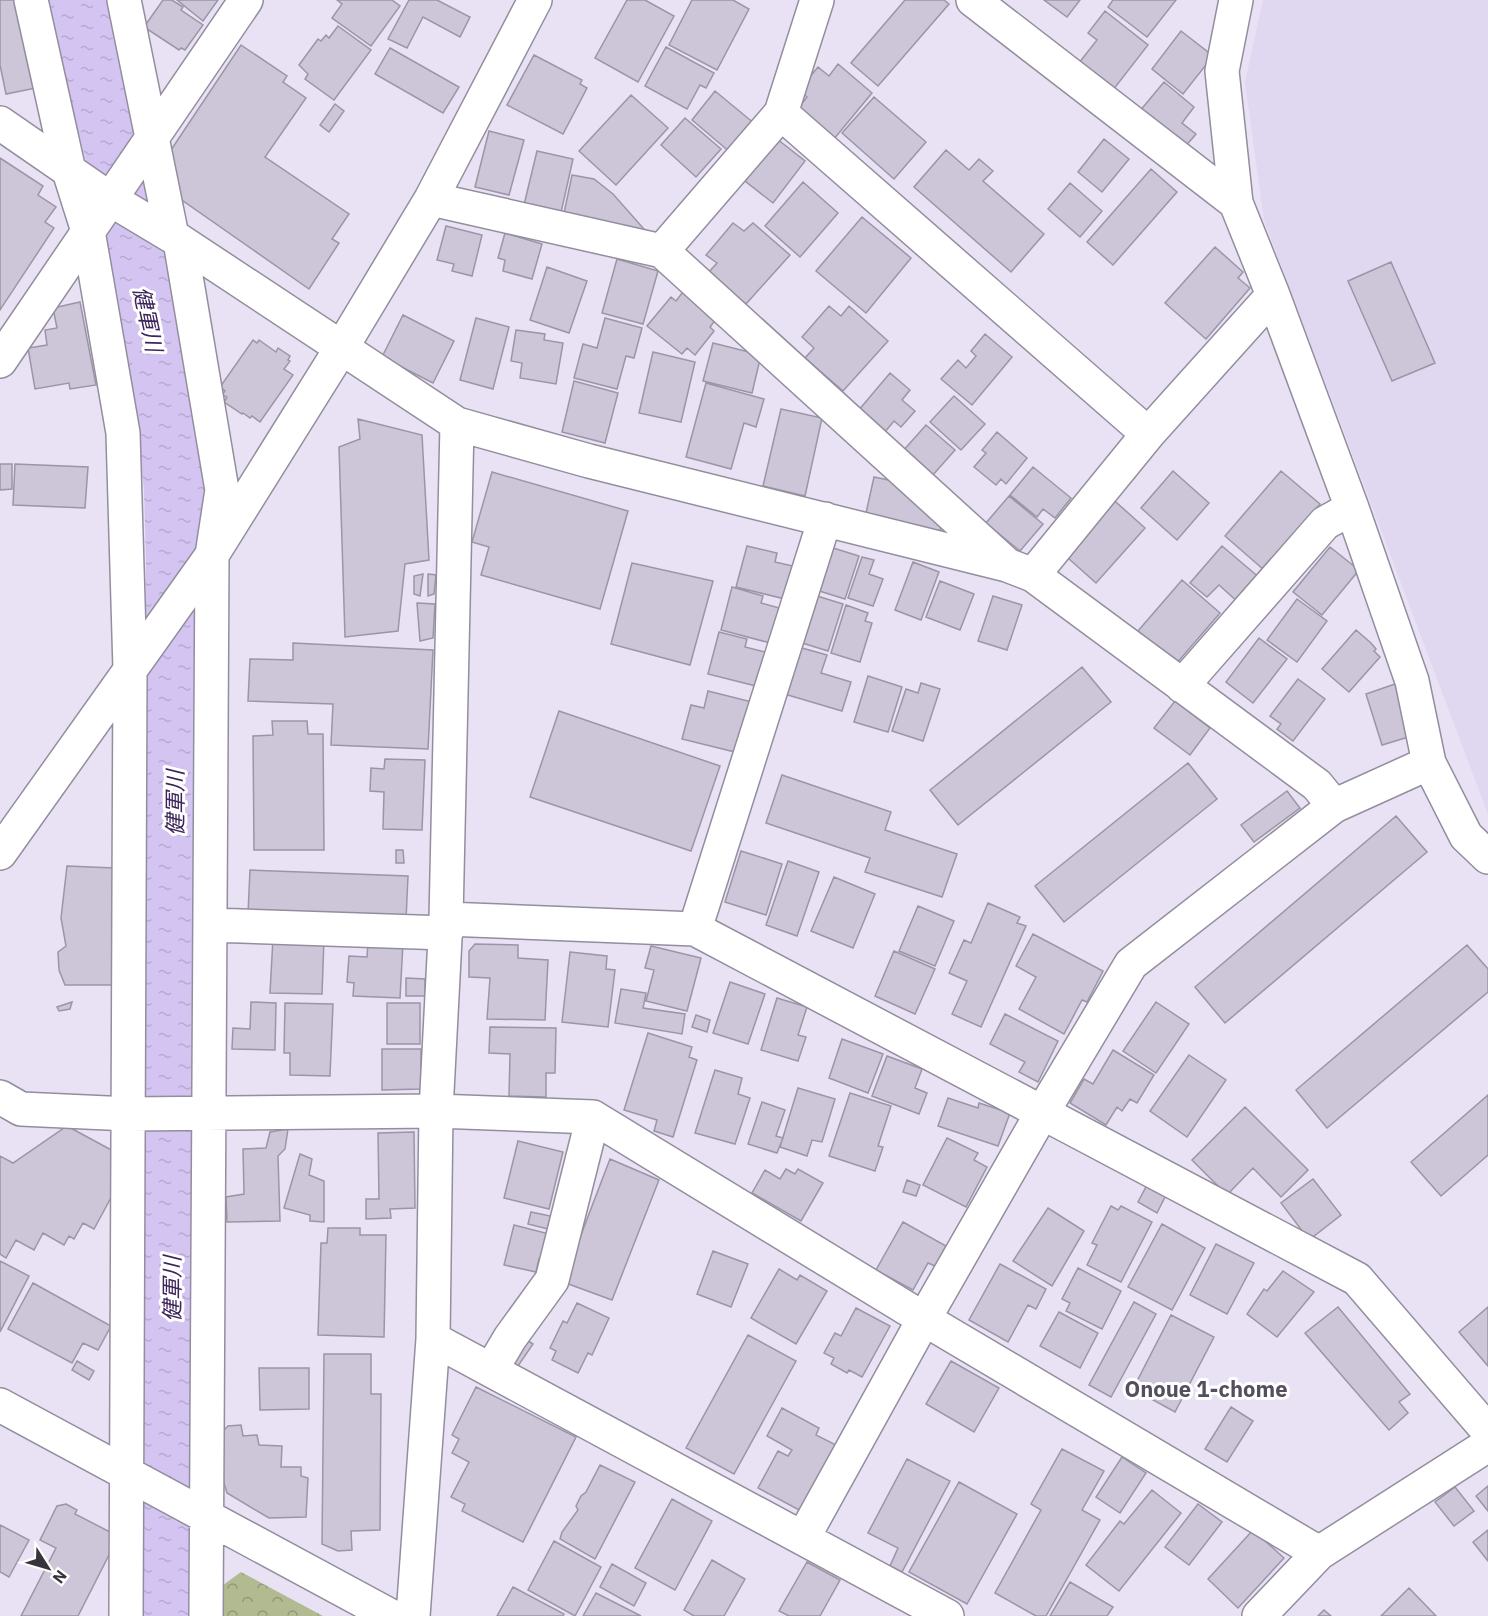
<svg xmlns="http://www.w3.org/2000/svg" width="1488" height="1616" font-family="'IBM Plex Sans','Noto Sans JP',sans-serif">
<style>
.built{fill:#e0d7f1}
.forest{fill:url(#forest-crowns)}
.water{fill:url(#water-ripples)}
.building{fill:#ccc6d8;stroke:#9b95a6;stroke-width:1.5}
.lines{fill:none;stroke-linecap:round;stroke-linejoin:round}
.minor-casing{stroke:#938e9e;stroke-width:36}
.minor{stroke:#fff;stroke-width:33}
.labels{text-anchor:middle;stroke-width:6;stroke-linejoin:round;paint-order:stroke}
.water-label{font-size:22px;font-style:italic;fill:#3c245b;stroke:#fff}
.neighbourhood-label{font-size:22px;font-weight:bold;fill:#544f5e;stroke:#fff}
</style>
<defs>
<pattern id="forest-crowns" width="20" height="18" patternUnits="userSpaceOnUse" patternTransform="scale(1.5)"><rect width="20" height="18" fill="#b2ba91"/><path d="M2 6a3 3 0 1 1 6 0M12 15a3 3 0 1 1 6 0" fill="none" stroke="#929877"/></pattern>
<pattern id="water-ripples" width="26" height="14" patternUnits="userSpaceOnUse" patternTransform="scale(1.5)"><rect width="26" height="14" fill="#d4c4f1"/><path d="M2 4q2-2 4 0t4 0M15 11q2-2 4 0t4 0" fill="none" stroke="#b7a9cf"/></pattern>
</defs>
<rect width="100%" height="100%" fill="#e8e2f4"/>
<!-- built -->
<path class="built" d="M1263,0H1488V814L1264,220L1245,82Z"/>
<!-- forest -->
<path class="forest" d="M241,1572L323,1616H219V1588Z"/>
<!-- water -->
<path class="water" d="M46,0H110L169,259L209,463L199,1616H136L146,887L144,694L146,561L144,489L134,407L107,285L113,271Z"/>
<!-- building -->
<path class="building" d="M0,0H18L36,88L6,94L0,65Z
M163,0H172L183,7L181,10L203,25L185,50L181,48L179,50L144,27Z
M177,0H218L203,21Z
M337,0H392L400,6L371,46L332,18L342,4Z
M409,0H437L470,17L460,37L423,17L407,48L388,39Z
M627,0H645L674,16L638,82L595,58Z
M692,0H733L749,9L717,70L669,45Z
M905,0H944L949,4L878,86L851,63Z
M1044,0H1080L1067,17Z
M1113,0H1176L1147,37L1108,7Z
M1105,11L1148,45L1113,90L1079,63L1097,40L1088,33Z
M338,26L371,50L334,100L305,79L308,74L299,65L318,39L321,41L326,35L329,38Z
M1181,31L1213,56L1183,94L1152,69Z
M241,45L287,76L283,82L306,98L265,157L349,214L332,239L339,243L309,289L179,198L169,153Z
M666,47L714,73L706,88L700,85L687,109L645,86Z
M390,48L459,87L443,113L375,74Z
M534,55L582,80L580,84L587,88L563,134L507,105Z
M838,64L872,93L829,145L793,115L807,97L799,90L818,67L829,76Z
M1164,82L1194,107L1182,123L1196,134L1184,148L1139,112Z
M715,91L755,124L731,153L692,120Z
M631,95L668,128L616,185L579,151Z
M874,97L926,142L894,179L842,133Z
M335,104L344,111L329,132L320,125Z
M685,118L721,149L696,177L661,145Z
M489,131L524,140L509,195L475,187Z
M777,139L805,161L773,203L745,181Z
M1104,139L1129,159L1102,192L1078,172Z
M946,150L969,170L979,159L993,171L983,181L1044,234L1011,272L914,187Z
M537,151L573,159L560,217L523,209Z
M0,158L43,186L38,195L56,207L45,222L54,228L0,310Z
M1151,169L1177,192L1113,265L1087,242Z
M572,175L594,179L613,194L651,237L563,218Z
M803,182L838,213L800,257L765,226Z
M1070,183L1102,211L1080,237L1048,209Z
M862,217L911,258L866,313L816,271Z
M733,223L744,231L753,223L790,255L746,304L708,273L717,263L706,255Z
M446,226L482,235L472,276L452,271L454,264L437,260Z
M505,233L542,244L532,279L503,271L505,260L498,258Z
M1215,247L1243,272L1238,278L1250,288L1206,339L1165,303Z
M617,259L658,271L643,324L602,313Z
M1391,262L1435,363L1392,381L1348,281Z
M547,267L587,281L569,333L530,320Z
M686,288L719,315L710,327L714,331L695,355L687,348L682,354L647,326L671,297L676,301Z
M80,302L96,385L70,389L69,383L35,389L28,348L47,345L45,330L57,328L53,308Z
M829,306L841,316L849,306L888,341L843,391L805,358L814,348L802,337Z
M403,315L454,341L433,383L382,357Z
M476,318L509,327L493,389L460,380Z
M605,318L642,328L634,358L626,356L617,389L574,378L583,344L597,348Z
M516,330L545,334L544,340L563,343L556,384L520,378L522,363L511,361Z
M985,334L1012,357L972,405L941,379L958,360L966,368L976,356L971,351Z
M253,340L257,343L259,340L276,352L278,348L290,356L288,360L290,361L284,369L293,375L260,422L252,416L250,418L243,413L242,414L224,402L227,397L222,395L225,391L220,387Z
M713,343L761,355L752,393L703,381Z
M653,352L695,362L681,422L639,413Z
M890,373L910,390L902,400L915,411L901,427L894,421L884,433L858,411Z
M574,381L618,393L605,443L562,432Z
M706,383L764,399L756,427L744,423L731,469L686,457Z
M954,396L985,424L961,450L930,422Z
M781,409L822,418L805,496L763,486Z
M358,419L422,435L429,560L405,564L398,631L345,637L339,447L360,439Z
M926,425L955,450L932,476L903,451Z
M997,432L1027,458L1006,484L1001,479L996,485L974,467L986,453L982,450Z
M0,464H12V489L0,490Z
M15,464L88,467L85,508L13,505Z
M1033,467L1071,498L1055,518L1043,509L1037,517L1010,495Z
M1173,471L1209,503L1177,540L1141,508Z
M1281,471L1320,504L1264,570L1225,536Z
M492,472L628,511L600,609L481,575L489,547L472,542Z
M874,477L898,482L943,523L938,535L866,513Z
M1108,495L1145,528L1096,583L1059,550Z
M1009,496L1043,524L1020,551L986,523Z
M747,546L777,553L775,562L797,567L789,600L736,587Z
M1222,546L1261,579L1239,603L1219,585L1207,597L1190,583Z
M830,547L859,556L845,599L816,590Z
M1330,547L1359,570L1322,615L1293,592Z
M862,557L874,560L869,574L883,579L873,606L848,598Z
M913,562L939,572L921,620L895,610Z
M632,563L713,581L690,665L611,644Z
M423,574L420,596L414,594V576Z
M428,574L436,575L434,594L428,596Z
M1182,580L1220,613L1176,664L1138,631Z
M940,581L974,594L960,630L926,617Z
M732,587L763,596L761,603L783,609L774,644L721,630Z
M814,595L843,604L828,651L799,642Z
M993,596L1022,605L1007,650L978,641Z
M1297,599L1327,621L1297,662L1267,640Z
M417,603L435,604L433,638L420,641Z
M846,605L868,613L865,621L872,623L860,662L831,653Z
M1356,630L1371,643L1376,649L1374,651L1380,657L1349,692L1322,669Z
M719,632L747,639L745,647L769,653L760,687L708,674Z
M1259,638L1287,659L1253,703L1226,682Z
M293,643L433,650L428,749L331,745L333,704L248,701L250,659L293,660Z
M795,646L827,655L821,673L851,682L842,711L781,693Z
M1082,667L1111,702L958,825L930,790Z
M868,676L902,687L888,732L854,722Z
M1298,679L1325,699L1293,741L1277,729L1281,724L1270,716Z
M921,683L940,689L923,741L892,731L906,689L918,693Z
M1395,684L1412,736L1382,745L1366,694Z
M708,691L752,702L739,753L682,739L691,705L704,708Z
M1175,701L1210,728L1190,755L1154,728Z
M559,711L720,766L691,851L530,797Z
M272,721H307L308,734H323L324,850H254L253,736L273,735Z
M385,759L425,760L422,830L383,829L384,792L370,791L371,768L384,769Z
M1188,763L1217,799L1064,922L1035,886Z
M782,775L891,812L885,830L957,854L942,897L865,872L870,858L766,823Z
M1287,791L1300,808L1254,842L1241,825Z
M1396,816L1427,852L1225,1023L1195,987Z
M396,850H403L404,863H396Z
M741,851L782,864L766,915L725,902Z
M788,861L819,872L797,936L766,925Z
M67,866L114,868V985H65L59,970L58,952L66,946L61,918Z
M250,870L408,876L406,920L248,914Z
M834,877L875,894L853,948L811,931Z
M988,903L1020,917L1017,923L1026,926L981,1027L952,1014L967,981L949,973L964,940L971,943Z
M918,906L954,921L935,966L899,951Z
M1033,934L1103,971L1087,1002L1082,1000L1064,1034L1019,1009L1036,977L1016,966Z
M273,938L324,939L322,994L270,993Z
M368,942L403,943L400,998L353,996L354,983L347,982L349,956L367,957Z
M475,944L518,945V958L548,960L545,1020L487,1019L490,978L469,977V951Z
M1467,945L1488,969V992L1327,1128L1296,1090Z
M651,946L701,958L687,1011L646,1001L654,970L645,968Z
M894,951L935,969L915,1014L875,996Z
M570,952L607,956L606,969L615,970L608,1027L562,1022Z
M406,978L425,979V996H406Z
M730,982L765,994L748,1044L713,1033Z
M621,989L646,993L643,1008L685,1014L682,1034L615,1023Z
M777,998L807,1007L798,1035L806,1037L798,1061L761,1050Z
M72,1002L70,1009L59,1011L57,1007Z
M251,1002L276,1003L275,1050L232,1049L233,1028L250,1029Z
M1156,1002L1189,1024L1156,1073L1123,1051Z
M285,1003L333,1004L330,1076L290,1075V1053H284Z
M387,1003H420V1044H387Z
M1005,1014L1058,1041L1038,1082L1019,1072L1025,1062L990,1044Z
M696,1015L710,1020L707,1032L692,1027Z
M490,1027L556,1028L555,1073H546V1097L509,1096L510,1054L489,1053Z
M648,1033L692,1047L689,1057L697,1060L673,1137L654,1131L657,1120L624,1110Z
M842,1039L883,1054L868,1093L829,1078Z
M382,1049H421V1089L382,1090Z
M1113,1050L1154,1075L1137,1103L1130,1099L1122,1111L1117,1107L1106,1125L1070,1103L1084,1079L1093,1084Z
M1189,1055L1226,1080L1187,1137L1150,1111Z
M887,1056L922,1069L915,1088L927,1093L919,1114L872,1096Z
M715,1070L742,1078L738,1094L750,1098L735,1144L695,1133Z
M798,1088L835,1099L822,1142L812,1140L807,1156L780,1147Z
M850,1093L891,1106L878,1146L883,1147L875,1171L829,1156Z
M1488,1095V1155L1441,1196L1411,1162Z
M948,1098L978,1108L979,1103L1010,1113L998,1146L938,1126Z
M762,1102L785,1110L776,1136L783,1138L777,1153L748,1144Z
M1245,1107L1308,1170L1281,1197L1253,1168L1227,1195L1192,1160Z
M67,1126L115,1152L113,1194L94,1229L83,1223L74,1239L69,1236L64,1245L43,1233L34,1250L16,1240L6,1258L0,1254V1156L13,1163Z
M288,1129L285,1149L278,1156L280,1221L227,1222L226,1197L244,1194L243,1149L266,1148L270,1132Z
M414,1132L415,1208L390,1209L391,1218L366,1219V1199H379L378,1133Z
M947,1138L978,1153L974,1160L987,1167L966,1207L923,1185Z
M518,1141L563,1152L549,1209L504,1198Z
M300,1154L312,1159L309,1175L324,1181V1222L310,1221V1215L284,1208Z
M610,1159L659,1180L612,1300L563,1282Z
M786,1169L795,1174L798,1169L823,1183L801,1221L752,1193L765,1170L780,1179Z
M1313,1179L1341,1215L1309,1240L1281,1203Z
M907,1180L920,1185L916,1196L903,1192Z
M1147,1185L1166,1195L1157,1213L1138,1202Z
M1111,1206L1118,1210L1121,1206L1152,1222L1121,1282L1087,1265L1097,1245L1092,1243Z
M1048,1208L1084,1231L1052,1286L1013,1261Z
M531,1212L555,1217L552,1230L528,1224Z
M903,1222L946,1246L935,1266L928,1263L913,1290L876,1270Z
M1162,1224L1205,1248L1172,1310L1128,1287Z
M514,1225L553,1235L546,1261L539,1259L536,1272L504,1265Z
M328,1228H360V1235H386L384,1337L318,1335L321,1243H327Z
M1216,1244L1254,1263L1227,1314L1190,1295Z
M713,1251L748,1264L731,1307L697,1294Z
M0,1261L29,1276L0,1332Z
M1000,1264L1046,1289L1036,1309L1028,1305L1008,1342L969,1320Z
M1078,1268L1121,1291L1102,1329L1066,1311L1070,1303L1062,1299Z
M779,1269L797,1280L800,1275L827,1291L796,1344L751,1318Z
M1283,1271L1314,1292L1277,1337L1247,1314L1264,1289L1267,1291Z
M33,1283L111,1326L98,1350L83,1343L72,1363L8,1329Z
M1134,1302L1156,1314L1111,1397L1089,1385Z
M577,1303L609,1318L592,1355L588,1353L578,1373L552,1360L556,1351L550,1348L563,1321L567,1323Z
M1338,1307L1410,1394L1399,1402L1408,1413L1389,1430L1305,1333Z
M1488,1307V1366L1459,1332Z
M856,1308L890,1326L862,1377L849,1370L847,1373L831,1364L834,1358L824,1353L835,1333L841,1336Z
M1059,1312L1098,1333L1080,1368L1040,1346Z
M1171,1315L1214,1337L1175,1412L1133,1389Z
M519,1335L533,1344L518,1366L505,1357Z
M748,1335L796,1361L734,1474L686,1448Z
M324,1354H371V1394H381L380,1530L351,1531L352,1550L338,1551L322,1544Z
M77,1361L94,1371L89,1380L72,1370Z
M951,1361L999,1388L974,1432L926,1404Z
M259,1368H309V1409L260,1410Z
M476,1387L576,1437L523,1542L462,1511L465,1504L451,1497L469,1462L452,1453L459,1439L452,1435Z
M1231,1407L1253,1421L1227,1462L1205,1449Z
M782,1408L819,1428L816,1435L836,1445L801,1511L758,1488L778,1451L788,1456L792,1450L767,1436Z
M241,1425L243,1436L257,1435L259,1445L282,1446L281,1467H301V1476L308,1478L306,1517L269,1518L227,1493L223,1480L219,1435L228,1426Z
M1062,1449L1104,1471L1082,1510L1100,1520L1046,1616H1036L995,1593L1041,1510L1031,1504Z
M1122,1457L1146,1473L1120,1513L1096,1497Z
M907,1459L950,1481L902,1572L890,1566L898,1548L868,1533Z
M600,1465L635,1482L595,1559L560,1539L562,1532L578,1510L576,1506L581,1496L586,1492Z
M959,1482L1017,1514L967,1604L909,1572Z
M1488,1486V1511L1476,1496Z
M1455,1487L1474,1511L1454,1526L1435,1502Z
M1152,1490L1181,1513L1119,1591L1086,1565L1120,1521L1124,1524Z
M672,1499L712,1521L675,1590L635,1568Z
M66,1504L77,1510L75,1514L112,1533L113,1547L78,1616H21L56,1548L40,1540L57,1506Z
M1198,1504L1222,1522L1189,1565L1165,1547Z
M0,1525L29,1540L9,1577L0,1572Z
M1253,1530L1284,1558L1238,1608L1208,1579Z
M1488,1530V1561L1473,1542Z
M554,1541L601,1567L575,1616L528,1590Z
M712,1560L745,1579L724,1616H694L684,1610Z
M807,1562L840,1580L820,1616H789L779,1611Z
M612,1564L646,1583L634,1606L600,1587Z
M1070,1582L1113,1607L1107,1616H1050Z
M513,1587L564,1614L563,1616H497Z
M1409,1588L1436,1616H1381Z
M596,1593L641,1616H583Z
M1324,1610L1331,1616H1318Z"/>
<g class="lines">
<!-- minor casing -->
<g class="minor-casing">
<path id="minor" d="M31,0L69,171L88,231L123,433L130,669L126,1616
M124,0L172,236
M817,0L781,113L662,251L1004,562
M973,0L1236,203
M1236,0L1222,71L1236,203L1273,295L1352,508L1412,681L1429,763L1466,836L1488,857
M781,113L1148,434
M0,123L110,199L180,241L457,424L589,461L1007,565L1033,575L1317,785L1334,806
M431,199L662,251
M180,241L222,490L212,555L206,1616
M0,361L246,0
M1033,575L1148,434L1273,295
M1182,686L1325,523L1352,508
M0,853L212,555L342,347L431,199L535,0
M446,919L695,929L1357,1279L1488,1431
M211,925L446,933
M695,929L825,519
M0,1097L21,1109L129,1114L436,1111L593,1117L924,1319L1319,1553
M433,1339L947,1616
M491,1370L510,1338L552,1280L593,1117
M0,1405L391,1616
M803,1538L924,1319L1042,1113L1131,964L1334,806L1429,763
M413,1616L433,1339L436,1111L446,919L457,424
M1259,1616L1319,1553L1488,1445"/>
</g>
<!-- minor -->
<use href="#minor" class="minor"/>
</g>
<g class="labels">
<!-- water labels -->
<g class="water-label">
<text transform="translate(148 319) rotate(78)" y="8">健軍川</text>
<text transform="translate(175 803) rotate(-90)" y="8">健軍川</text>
<text transform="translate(172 1289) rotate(-90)" y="8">健軍川</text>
</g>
<!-- neighbourhood labels -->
<g class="neighbourhood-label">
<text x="1206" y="1397">Onoue 1-chome</text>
</g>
</g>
<!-- north arrow -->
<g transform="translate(48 1568) rotate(127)" stroke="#ffffff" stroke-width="4.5" paint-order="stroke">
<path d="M0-4.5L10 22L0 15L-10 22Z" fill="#36333a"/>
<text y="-9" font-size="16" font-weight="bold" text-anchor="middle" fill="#36333a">N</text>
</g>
</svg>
